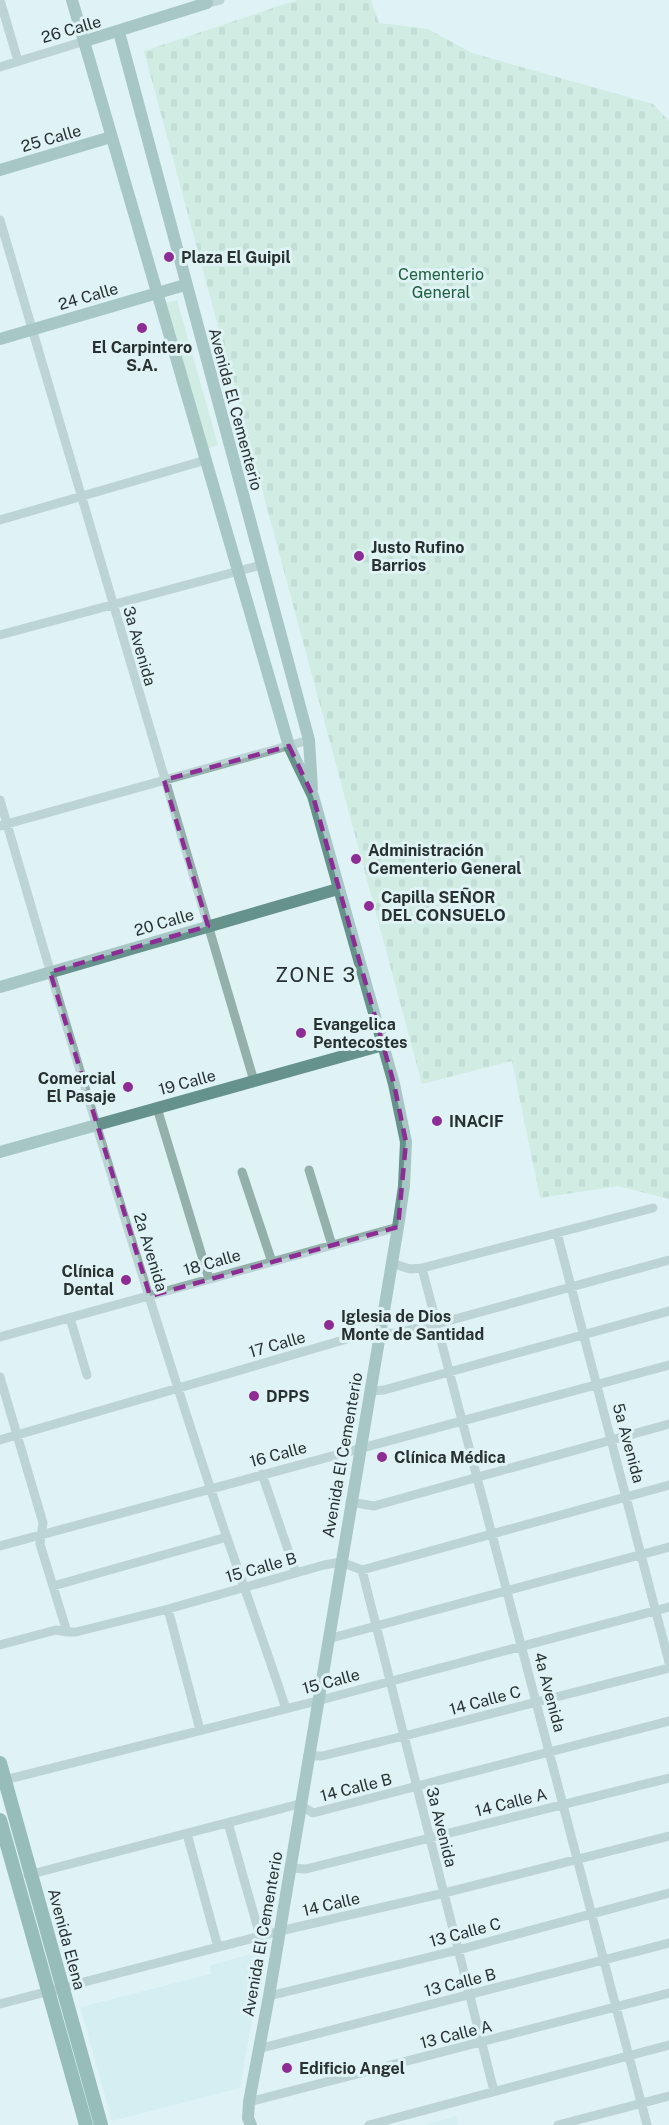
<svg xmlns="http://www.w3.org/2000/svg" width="669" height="2125" font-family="'Public Sans',sans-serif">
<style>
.built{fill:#cbe8ec}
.cemetery{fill:url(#cemetery-stones)}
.green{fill:#bee5cd}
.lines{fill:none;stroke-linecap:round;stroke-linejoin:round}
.street{stroke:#93b0ab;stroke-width:9}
.secondary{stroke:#65928a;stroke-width:12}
.primary{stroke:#417c72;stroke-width:14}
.marked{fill:none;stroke:#8d2c95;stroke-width:4.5;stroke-dasharray:12 8;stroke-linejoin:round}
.poi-dot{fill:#8d2c95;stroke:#dff3f5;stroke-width:2}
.labels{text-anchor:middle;stroke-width:6;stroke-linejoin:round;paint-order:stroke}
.street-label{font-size:16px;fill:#283031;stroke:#dff3f5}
.poi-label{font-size:16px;font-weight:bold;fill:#283031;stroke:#dff3f5;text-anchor:start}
.park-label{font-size:16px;fill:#206041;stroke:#dff3f5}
.quarter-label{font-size:20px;letter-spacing:1.5px;fill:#283031;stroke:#dff3f5}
</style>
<defs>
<pattern id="cemetery-stones" width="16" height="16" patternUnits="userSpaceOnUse" patternTransform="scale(1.5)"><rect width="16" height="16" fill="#bee5cd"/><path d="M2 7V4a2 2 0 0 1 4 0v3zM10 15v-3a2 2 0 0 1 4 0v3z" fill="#a3c5b0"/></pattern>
</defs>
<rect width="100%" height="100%" fill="#dff3f5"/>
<!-- built -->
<path class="built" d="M261,1951L264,1952L240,2088L112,2121L81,2010V2007L211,1974L210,1968L211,1965Z
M456,2116L459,2125H424Z"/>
<!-- cemetery -->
<path class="cemetery" d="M297,0H371L379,23L428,29L472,53L653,104L669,121V1199L618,1186L540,1198L512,1061L422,1084L144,51Z"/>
<!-- green -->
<path class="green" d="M177,300L218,445L207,449L165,303Z"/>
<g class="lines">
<!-- street -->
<path class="street" d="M0,0L18,61
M207,3L220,0
M0,67L85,41
M0,220L254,1081
M0,520L206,460
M0,635L261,565
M0,800C67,1030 135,1259 210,1487C234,1561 262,1635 286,1709
M0,826L309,740
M157,1108L209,1279
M309,1170L332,1245
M242,1172L272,1262
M557,1233L669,1662
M391,1263L410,1269L422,1268L653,1208
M422,1268L647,2125
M70,1318L87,1375
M0,1337L398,1227
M0,1377L43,1523L40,1544L67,1632
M370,1391L384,1390L669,1311
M0,1440L364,1334L395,1333L437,1324L669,1260
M262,1474L296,1573
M350,1502L374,1506L669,1424
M0,1546L669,1365
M362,1570L494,2091
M53,1586L227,1537
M168,1609L200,1730
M328,1639L669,1547
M0,1645L56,1630L67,1632H76L168,1609L324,1565L341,1562L362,1570L669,1485
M308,1756H322L404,1736L669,1668
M1,1781L317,1701L669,1607
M228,1823L260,1936
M187,1834L218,1947
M290,1868L306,1869L669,1778
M28,1875L299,1804L313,1813L669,1721
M269,1996L458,1950L669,1893
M0,2004L280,1931L444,1893L669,1836
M258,2049L669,1943
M249,2102L669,1993
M369,2125L669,2045
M558,2125L669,2096"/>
<!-- secondary -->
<path class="secondary" d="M72,0L289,746L313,796L394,1084L406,1142L404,1186L398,1227L269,1996L249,2102L248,2118L251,2125
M119,32L309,740L312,789
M85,41L207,3L206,0
M0,170L111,137
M0,339L185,285
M0,987L338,889
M0,1152L383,1045"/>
<!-- primary -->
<path class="primary" d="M0,1763L101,2125
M0,1820L86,2125"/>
</g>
<!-- marked area -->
<path d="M0 0H669V2125H0ZM289,746L313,796L394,1084L406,1142L398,1227L150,1296L50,972L208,926L164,780Z" fill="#dff3f5" fill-opacity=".55" fill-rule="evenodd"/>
<path class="marked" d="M289,746L313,796L394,1084L406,1142L398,1227L150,1296L50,972L208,926L164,780Z"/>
<!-- markers -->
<g class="poi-dot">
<circle cx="169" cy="257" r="6"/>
<circle cx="142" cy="328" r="6"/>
<circle cx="359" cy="556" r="6"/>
<circle cx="356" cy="859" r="6"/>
<circle cx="369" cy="906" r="6"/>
<circle cx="301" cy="1033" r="6"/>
<circle cx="128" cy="1087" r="6"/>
<circle cx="437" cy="1121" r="6"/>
<circle cx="126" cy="1280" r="6"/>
<circle cx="329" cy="1325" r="6"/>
<circle cx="254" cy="1396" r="6"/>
<circle cx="382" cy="1457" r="6"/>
<circle cx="287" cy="2068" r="6"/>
</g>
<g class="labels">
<!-- street labels -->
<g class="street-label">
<text transform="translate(71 29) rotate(-16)" y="6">26 Calle</text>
<text transform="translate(51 138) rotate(-16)" y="6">25 Calle</text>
<text transform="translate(88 296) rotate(-16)" y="6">24 Calle</text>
<text transform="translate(236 409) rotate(75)" y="6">Avenida El Cementerio</text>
<text transform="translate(140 646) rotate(74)" y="6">3a Avenida</text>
<text transform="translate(164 922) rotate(-16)" y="6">20 Calle</text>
<text transform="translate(187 1082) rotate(-15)" y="6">19 Calle</text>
<text transform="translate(151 1252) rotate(73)" y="6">2a Avenida</text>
<text transform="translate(212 1262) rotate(-16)" y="6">18 Calle</text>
<text transform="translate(277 1344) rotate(-16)" y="6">17 Calle</text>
<text transform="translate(629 1443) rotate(75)" y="6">5a Avenida</text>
<text transform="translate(278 1454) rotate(-15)" y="6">16 Calle</text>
<text transform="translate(342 1455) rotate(-80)" y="6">Avenida El Cementerio</text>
<text transform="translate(261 1567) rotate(-16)" y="6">15 Calle B</text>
<text transform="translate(331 1681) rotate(-15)" y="6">15 Calle</text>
<text transform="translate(550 1692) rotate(75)" y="6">4a Avenida</text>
<text transform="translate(485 1700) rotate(-15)" y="6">14 Calle C</text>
<text transform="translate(356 1787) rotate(-14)" y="6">14 Calle B</text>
<text transform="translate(511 1802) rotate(-14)" y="6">14 Calle A</text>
<text transform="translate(442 1827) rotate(76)" y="6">3a Avenida</text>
<text transform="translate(331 1904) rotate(-13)" y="6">14 Calle</text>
<text transform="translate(465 1932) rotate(-15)" y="6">13 Calle C</text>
<text transform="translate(262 1934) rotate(-80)" y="6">Avenida El Cementerio</text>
<text transform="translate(67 1939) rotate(75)" y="6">Avenida Elena</text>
<text transform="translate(460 1982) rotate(-14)" y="6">13 Calle B</text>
<text transform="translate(456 2034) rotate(-14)" y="6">13 Calle A</text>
</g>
<!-- poi labels -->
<g class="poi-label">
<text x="181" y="263">Plaza El Guipil</text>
<text x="142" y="353" text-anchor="middle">El Carpintero<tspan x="142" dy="18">S.A.</tspan></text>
<text x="371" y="553">Justo Rufino<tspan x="371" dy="18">Barrios</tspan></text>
<text x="368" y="856">Administración<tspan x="368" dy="18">Cementerio General</tspan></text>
<text x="381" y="903">Capilla SEÑOR<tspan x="381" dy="18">DEL CONSUELO</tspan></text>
<text x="313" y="1030">Evangelica<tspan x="313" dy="18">Pentecostes</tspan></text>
<text x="116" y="1084" text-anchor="end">Comercial<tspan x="116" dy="18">El Pasaje</tspan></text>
<text x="449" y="1127">INACIF</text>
<text x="114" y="1277" text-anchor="end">Clínica<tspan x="114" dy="18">Dental</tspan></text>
<text x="341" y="1322">Iglesia de Dios<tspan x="341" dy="18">Monte de Santidad</tspan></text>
<text x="266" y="1402">DPPS</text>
<text x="394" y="1463">Clínica Médica</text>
<text x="299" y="2074">Edificio Angel</text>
</g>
<!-- park labels -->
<g class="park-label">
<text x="441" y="280">Cementerio<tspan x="441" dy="18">General</tspan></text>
</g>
<!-- quarter labels -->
<g class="quarter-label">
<text x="316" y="982">ZONE 3</text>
</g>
</g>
</svg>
